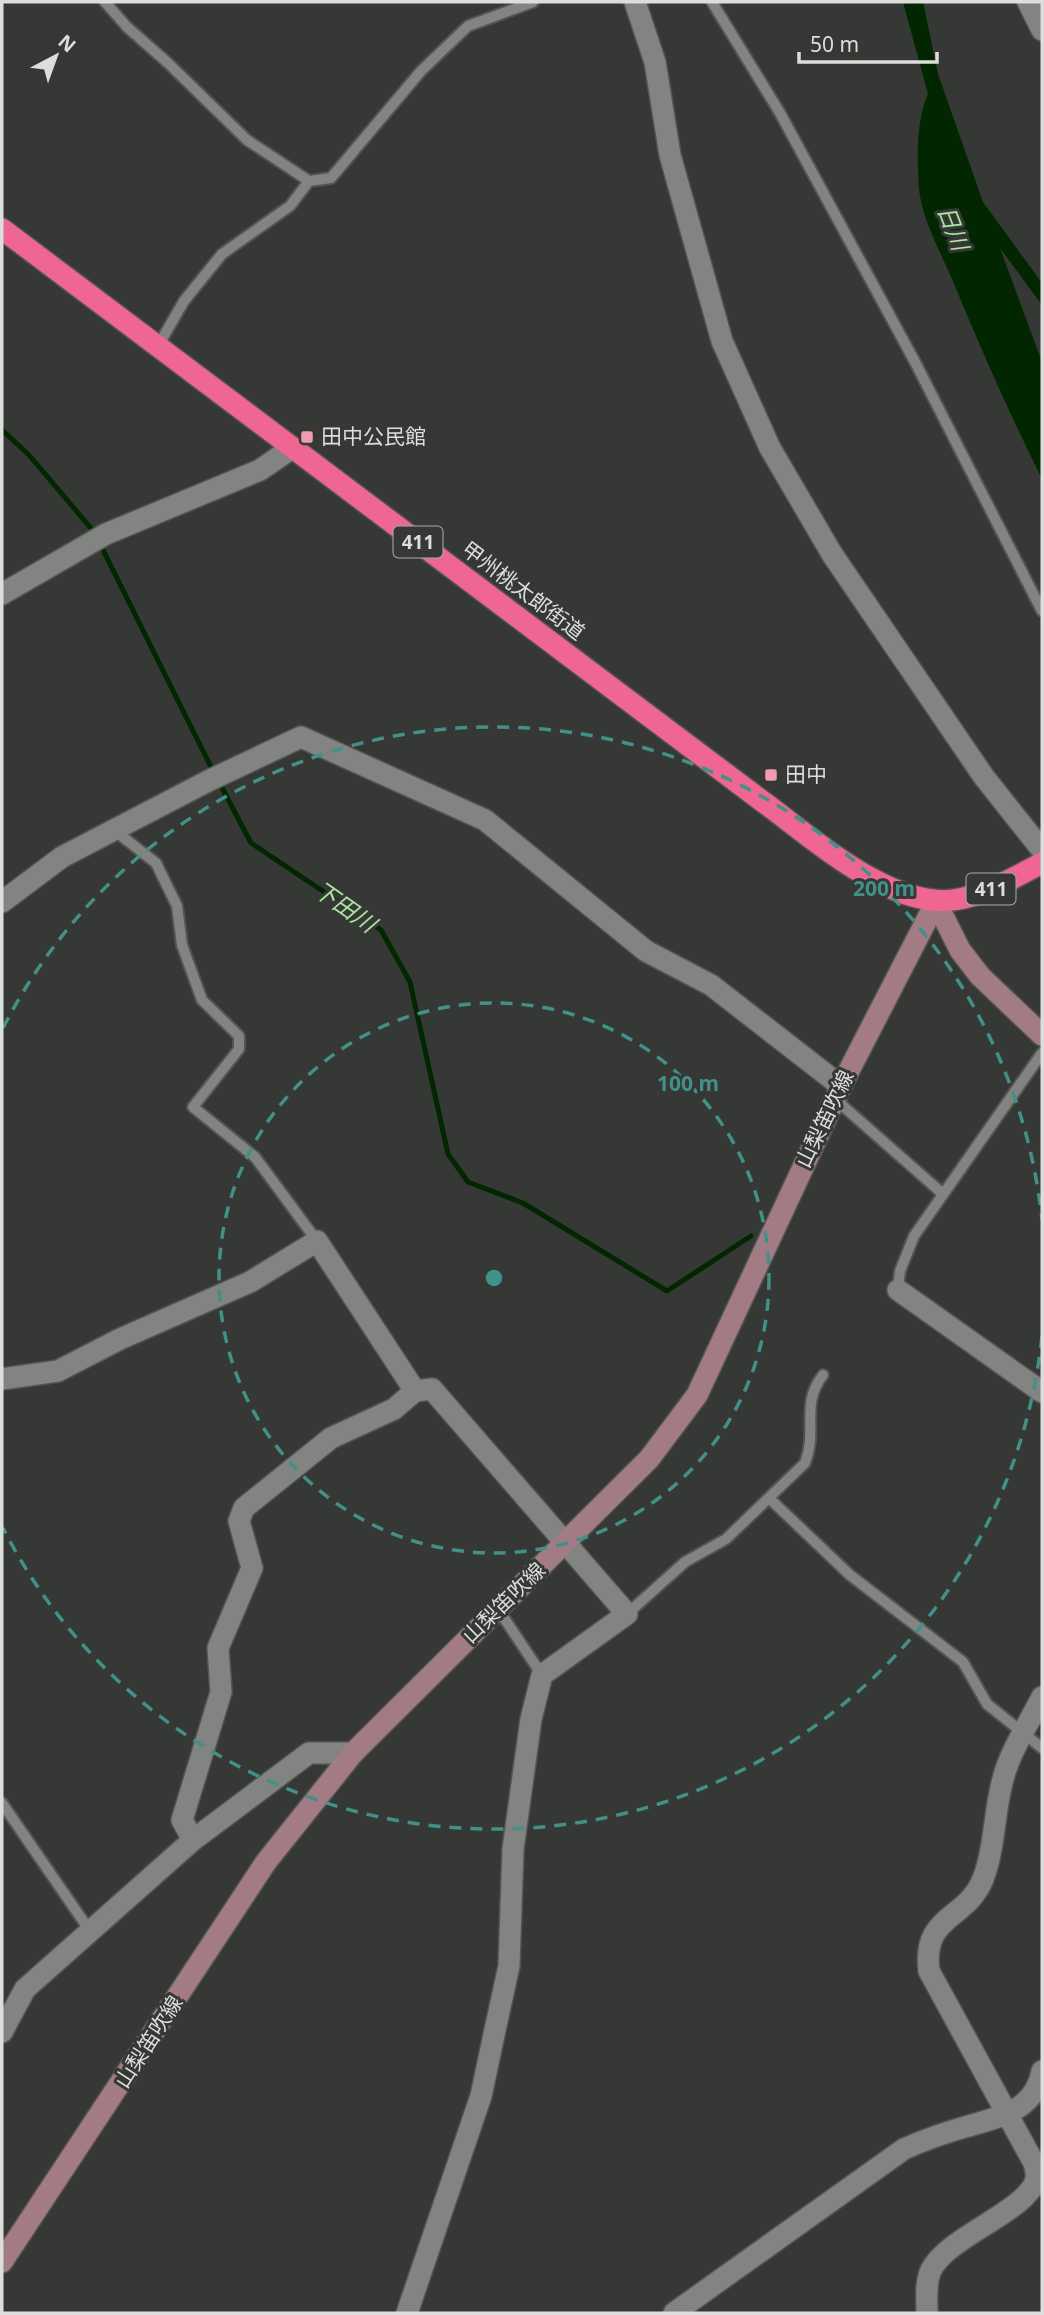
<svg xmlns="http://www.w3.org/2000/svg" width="1044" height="2315" font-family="'Noto Sans','Noto Sans JP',sans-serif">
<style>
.water{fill:#022700}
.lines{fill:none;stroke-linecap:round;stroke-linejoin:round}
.stream{stroke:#022700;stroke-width:5}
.lane-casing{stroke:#525452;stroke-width:14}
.street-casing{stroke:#525452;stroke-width:24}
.secondary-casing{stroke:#525452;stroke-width:24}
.highway-casing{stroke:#525452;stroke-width:24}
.lane{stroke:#818480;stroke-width:10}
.street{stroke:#818480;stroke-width:21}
.secondary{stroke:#a27b85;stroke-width:21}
.highway{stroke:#ef6692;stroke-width:21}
.ring{fill:none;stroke:#42908a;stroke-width:3.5;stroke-dasharray:12 9}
.poi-dot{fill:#f19ab1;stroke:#353834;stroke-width:2.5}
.labels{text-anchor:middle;stroke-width:6;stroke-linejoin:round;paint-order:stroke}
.shield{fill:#353834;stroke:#aaacaa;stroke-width:2}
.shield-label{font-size:19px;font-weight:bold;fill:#dcdedc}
.poi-label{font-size:21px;fill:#dcdedc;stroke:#353834;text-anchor:start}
.street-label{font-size:21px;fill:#dcdedc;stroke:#353834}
.water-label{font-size:23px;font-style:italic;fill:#aae5a1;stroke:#353834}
.centre{fill:#42908a;stroke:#353834;stroke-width:3.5}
.ring-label{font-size:21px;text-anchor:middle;font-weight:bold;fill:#42908a;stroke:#353834;stroke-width:6;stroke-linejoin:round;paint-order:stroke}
</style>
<rect width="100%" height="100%" fill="#353834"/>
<!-- water -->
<path class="water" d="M903,2H923L938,74L983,202L1042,283V305L1000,248L1042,362V479C1009,413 980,347 952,279C940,251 922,219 919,189C917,160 916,120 928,94Z"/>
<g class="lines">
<!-- stream -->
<path class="stream" d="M2,430L29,455L95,533
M99,542L213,771
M218,780L251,843L381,930L410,982L448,1154L468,1182L523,1203L667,1291L751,1236"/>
<!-- lane casing -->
<g class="lane-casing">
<path id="lane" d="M105,2L127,27L168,63L247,140L309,181
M712,2L780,113L915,362L1042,611
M158,346L184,301L222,254L290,206L309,181L331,178L421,71L468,26L533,2
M114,830L156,863L177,906L182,945L202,1000L239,1036V1049L193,1107L255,1157L317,1241
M835,1099L943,1194
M898,1290L900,1271L914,1236L1042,1053
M770,1499L850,1575L963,1662L987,1704L1042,1748
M498,1609L542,1675
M627,1614L685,1562L726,1539L805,1463C818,1430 800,1404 823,1375
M2,1803L90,1931"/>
</g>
<!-- street casing -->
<g class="street-casing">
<path id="street" d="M635,2L655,62L670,155L722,341L770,448L832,554L984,777L1042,850
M1028,2L1042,30
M2,594L106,534L260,470L292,448
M2,902L62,857L208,781L301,737L485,820L646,951L711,985L841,1086
M898,1290L1042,1392
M2,1379L58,1371L120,1339L250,1282L317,1241L415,1391L432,1389L627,1614L542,1675L531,1719L513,1849L509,1966L495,2030L481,2096L407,2313
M193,1840L182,1820L221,1692L218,1648L252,1568L239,1521L244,1508L331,1438L394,1409L415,1391
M2,2032L25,1989L193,1840L309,1753H353
M674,2313L904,2149C924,2140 944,2133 965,2127C999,2117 1035,2111 1042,2071
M927,2313C927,2300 925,2283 931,2270C948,2236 1028,2211 1036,2179C1037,2175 1035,2167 1034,2163L929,1971C922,1914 966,1921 983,1879C995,1848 994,1811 1003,1779C1010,1751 1029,1723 1042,1697"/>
</g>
<!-- secondary casing -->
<g class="secondary-casing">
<path id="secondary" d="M936,902L960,950L980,976L1042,1035
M2,2262L266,1862L353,1753L649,1459L697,1395L841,1086L936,902"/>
</g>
<!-- highway casing -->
<g class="highway-casing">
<path id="highway" d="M2,229L762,801C813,838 897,916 964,898C992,891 1017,876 1042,863"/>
</g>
<!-- lane -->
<use href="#lane" class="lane"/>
<!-- street -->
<use href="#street" class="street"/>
<!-- secondary -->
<use href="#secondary" class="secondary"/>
<!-- highway -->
<use href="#highway" class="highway"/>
</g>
<!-- distance rings -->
<g class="ring">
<circle cx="494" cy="1278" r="275"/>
<path d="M1042 1336A551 551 0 0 1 3 1528M3 1028A551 551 0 0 1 1042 1220"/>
</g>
<!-- markers -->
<g class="poi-dot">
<rect x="300" y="430" width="14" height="14" rx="3.5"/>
<rect x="764" y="768" width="14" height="14" rx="3.5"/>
</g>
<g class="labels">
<!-- shield labels -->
<g class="shield">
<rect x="393.5" y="526.5" width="49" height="31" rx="5"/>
<rect x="966.5" y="873.5" width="49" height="31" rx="5"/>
</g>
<g class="shield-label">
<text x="418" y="549">411</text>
<text x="991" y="896">411</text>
</g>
<!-- poi labels -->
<g class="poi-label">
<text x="321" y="444">田中公民館</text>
<text x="785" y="782">田中</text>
</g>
<!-- street labels -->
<g class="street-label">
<text transform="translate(523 591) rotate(37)" y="7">甲州桃太郎街道</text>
<text transform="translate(825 1119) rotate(-64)" y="7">山梨笛吹線</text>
<text transform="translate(504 1603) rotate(-44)" y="7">山梨笛吹線</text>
<text transform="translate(149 2042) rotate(-57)" y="7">山梨笛吹線</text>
</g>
<!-- water labels -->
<g class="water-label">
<text transform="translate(953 228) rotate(69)" y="8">日川</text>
<text transform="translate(345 907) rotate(35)" y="8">下田川</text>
</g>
</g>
<circle cx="494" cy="1278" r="10" class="centre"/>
<g class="ring-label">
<text x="884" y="896">200 m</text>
<text x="688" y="1091">100 m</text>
</g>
<!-- border -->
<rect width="1044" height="2315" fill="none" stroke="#dcdedc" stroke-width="7"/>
<!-- north arrow -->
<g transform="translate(56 56) rotate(41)" stroke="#353834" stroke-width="5" paint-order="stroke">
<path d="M0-5L12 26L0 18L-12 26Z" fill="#dcdedc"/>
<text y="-10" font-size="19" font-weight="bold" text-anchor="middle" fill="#dcdedc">N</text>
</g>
<!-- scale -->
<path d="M799 52v10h138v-10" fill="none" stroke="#dcdedc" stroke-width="3.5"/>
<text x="810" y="52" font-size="21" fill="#dcdedc" stroke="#353834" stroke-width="5" paint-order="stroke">50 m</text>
</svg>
